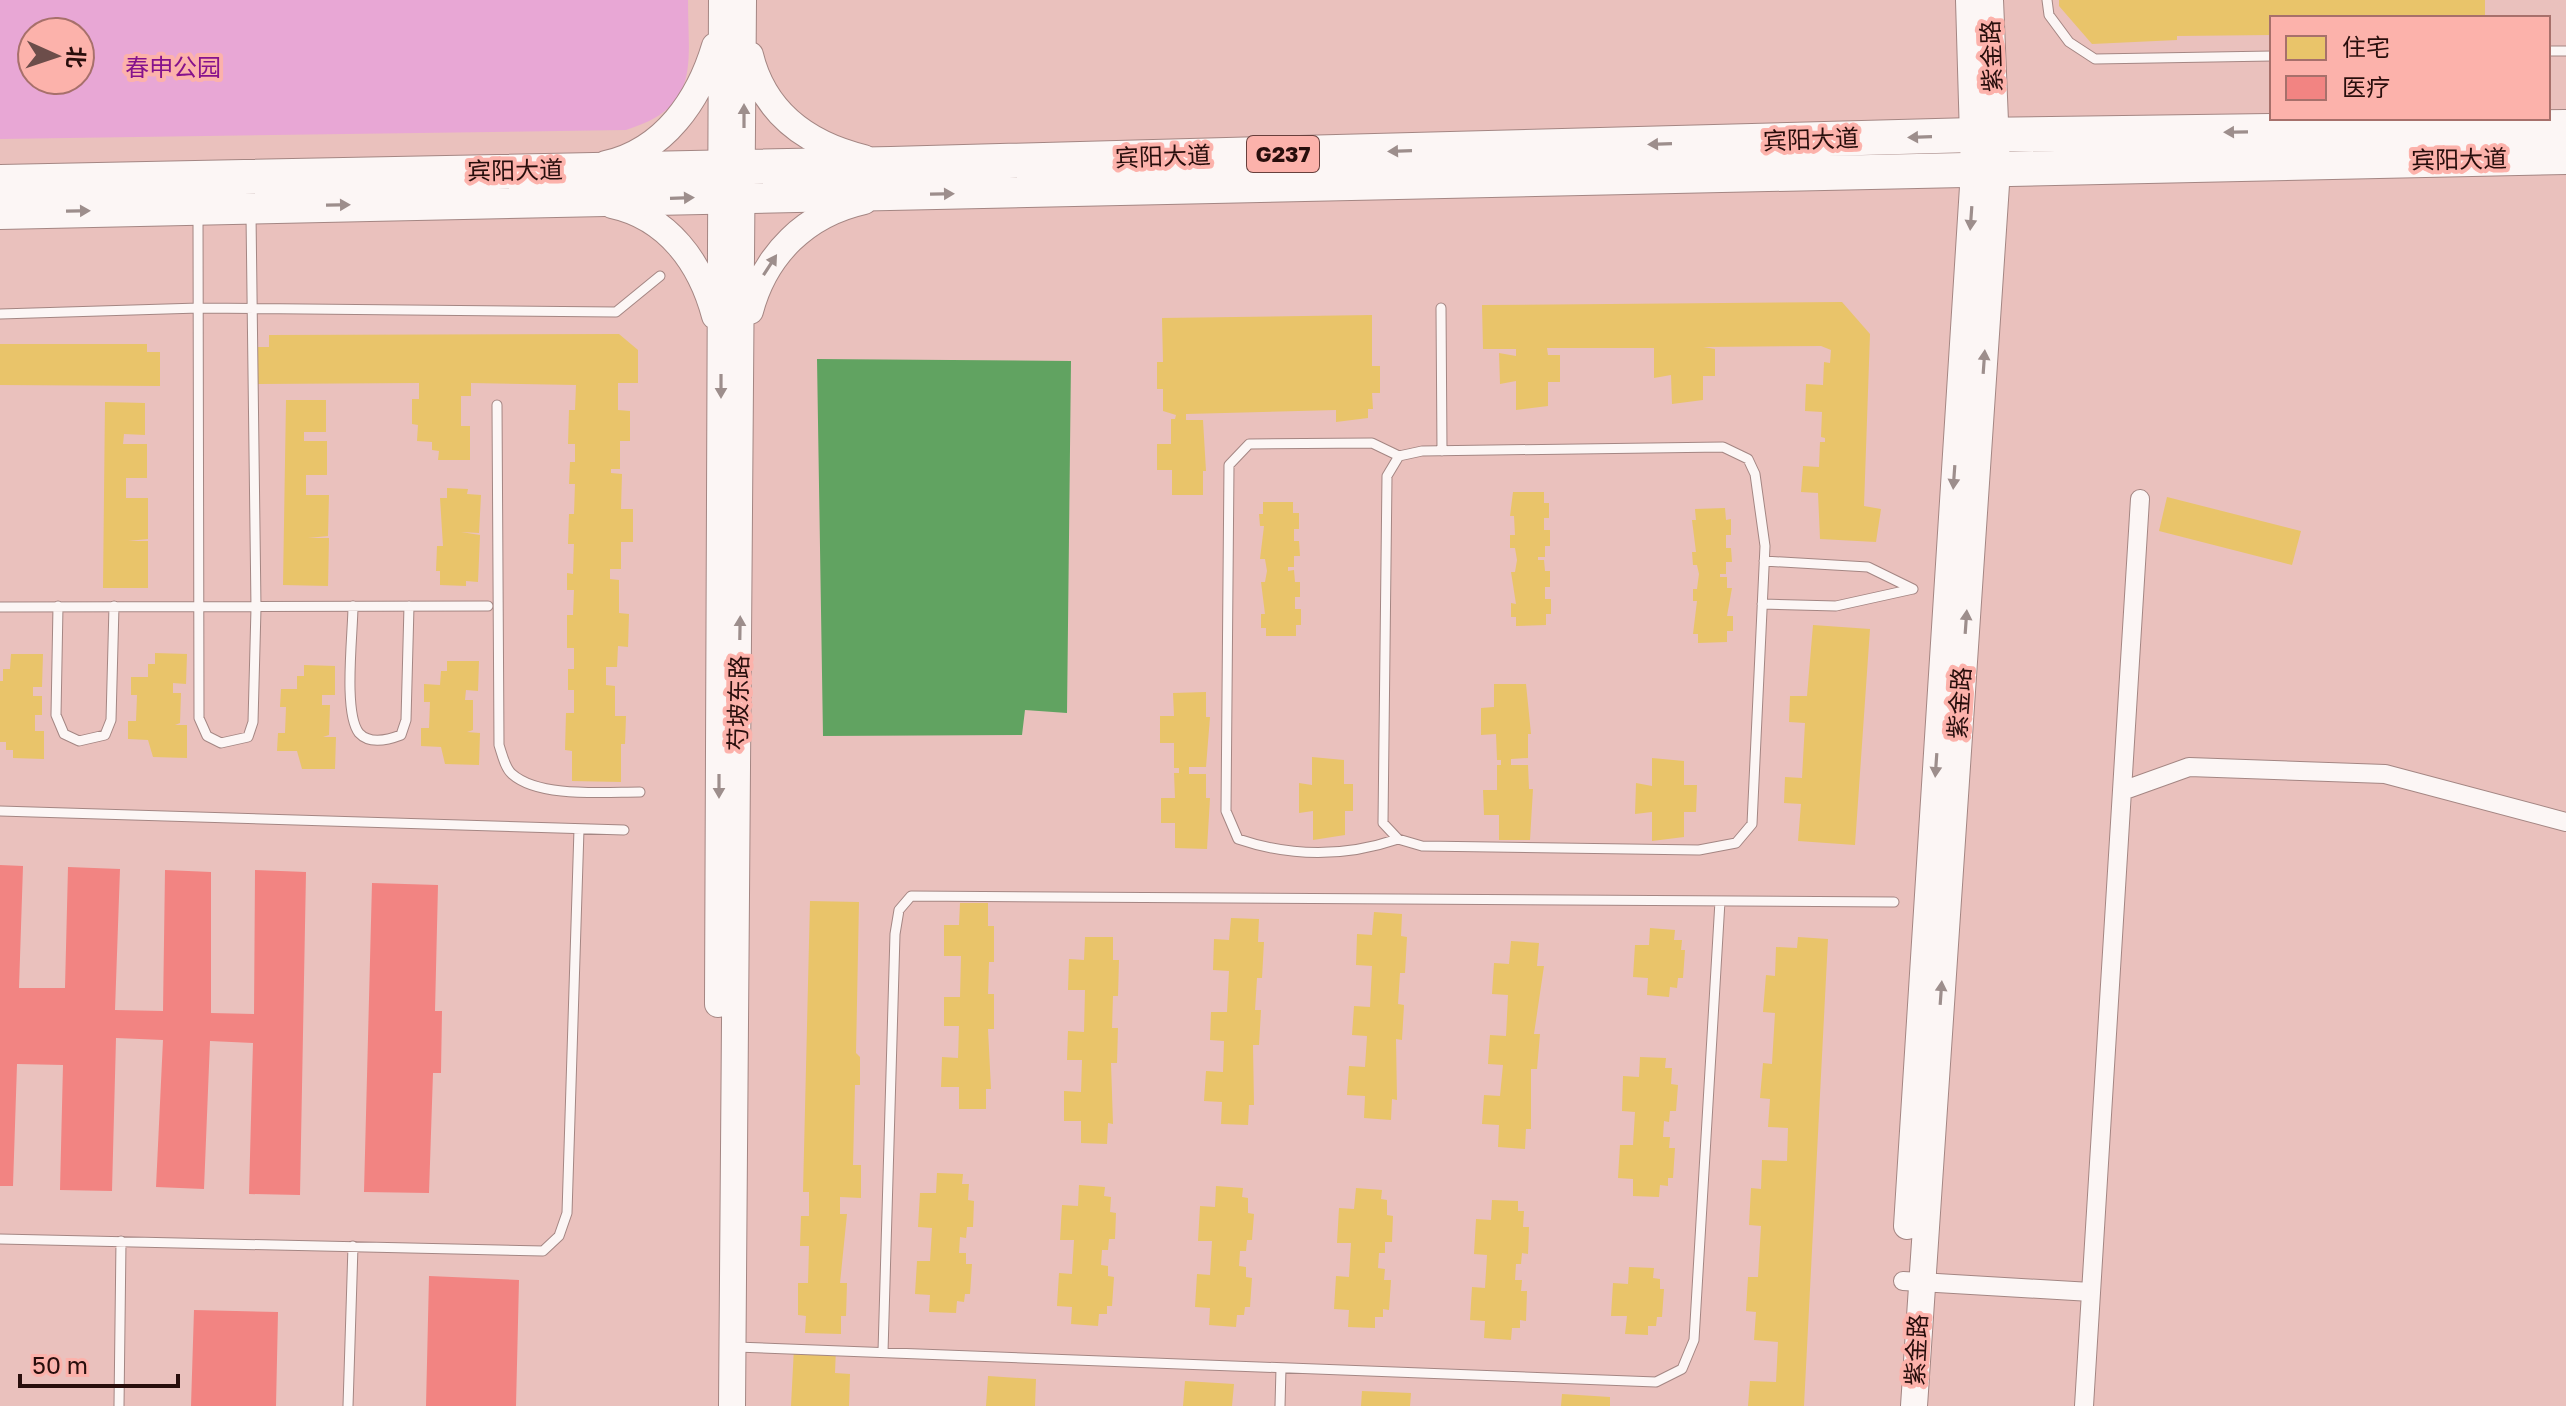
<svg xmlns="http://www.w3.org/2000/svg" width="2566" height="1406" font-family="'Golos Text','Noto Sans SC',sans-serif">
<style>
.green{fill:#e8a7d5;fill-rule:evenodd}
.water{fill:#61a361}
.homes{fill:#e9c46a}
.health{fill:#f28482}
.lines{fill:none;stroke-linecap:round;stroke-linejoin:round}
.lane-casing{stroke:#a48683;stroke-width:11}
.street-casing{stroke:#a48683;stroke-width:20}
.secondary-casing{stroke:#a48683;stroke-width:28}
.highway-casing{stroke:#a48683;stroke-width:36}
.lane{stroke:#fcf6f5;stroke-width:9}
.street{stroke:#fcf6f5;stroke-width:18}
.secondary{stroke:#fcf6f5;stroke-width:26}
.highway{stroke:#fcf6f5;stroke-width:34}
.oneway{fill:#9d8e8c}
.labels{text-anchor:middle;stroke-width:8;stroke-linejoin:round;paint-order:stroke}
.shield{fill:#fcb2ab;stroke:#683f3c;stroke-width:2}
.shield-label{font-size:22px;font-weight:bold;fill:#280e0c}
.street-label{font-size:24px;fill:#280e0c;stroke:#fcb2ab}
.park-label{font-size:24px;fill:#86128c;stroke:#fcb2ab}
</style>
<rect width="100%" height="100%" fill="#eac1bd"/>
<!-- green -->
<path class="green" d="M0,0H688C688,66 701,107 626,130L0,139ZM32,32H80V80H32Z"/>
<!-- water -->
<path class="water" d="M817,359L1071,361L1067,713L1025,710L1022,735L823,736Z"/>
<!-- homes -->
<path class="homes" d="M2059,0H2485V18H2272V35L2177,36V40L2092,44L2059,6Z
M1842,302L1870,334L1864,506L1881,509L1876,542L1820,539L1818,493L1801,492L1803,466L1819,467L1820,442H1825V438L1821,437L1822,412L1805,411L1806,384L1823,385L1824,362L1830,363L1831,350L1821,346L1703,347L1715,349V376H1703V400L1672,404L1671,375L1654,378V348H1547L1548,355H1560V382H1548V406L1516,410V381L1500,384L1499,353L1516,356V349H1483L1482,305Z
M1372,315V366H1380V393H1372L1373,409H1368V418L1336,422V410L1186,414V420H1203L1206,471H1203V495H1172V470H1157V444H1171V419H1175L1176,415L1163,411V389H1157V362H1163L1162,318Z
M619,334L638,350V383H618V410L630,411V441H620V469H611V473L622,474L621,509H633V542H621V569H610V579L619,580V613L629,614L628,647L618,646L617,667H606V685L615,686V716H626L625,744H621V782L572,781V751L565,750L566,713H574V690H568V669H574V648H567V615H573L574,590H567V573L573,574L574,544H568L569,514H574L575,484H569L570,462H575V444H568L569,410H575L576,385L471,383V396H461V426H470V460H438L439,451L432,450V442L417,441L418,425L412,424V399H419V383L258,384V347H269V335Z
M0,344H147V352H160V386L0,385Z
M286,400H326V432H304V441H327V475H306V495H329L328,536L308,538H329L328,586L283,585Z
M105,402L145,403V435L124,434L123,444H147V478H126V498H148V539L128,541H148V588H103Z
M447,488L468,489L467,494L481,495L479,533L461,532L480,535L478,582L466,581V586L440,585V571H436L437,546H443L440,498H447Z
M1513,492H1544V503H1549V518H1544V530H1550V546H1545V557H1538V560H1544L1545,571H1550V587H1545V599H1551V614H1546V625L1516,626V617H1511V603L1516,604L1511,572H1515L1517,560L1515,548H1510V535H1515L1514,516H1510Z
M2167,497L2301,531L2292,565L2159,531Z
M1263,502H1293V513H1299V529H1294V541H1299L1300,556H1294V567H1288V571L1294,570L1295,582H1300V597H1295V609H1301V625H1296V636H1266V628H1261V614H1265L1261,582H1265L1267,571L1265,559H1260L1264,526H1260L1259,514H1263Z
M1725,508L1726,520L1731,519V535H1726V548H1731L1732,562H1726V574H1720V577H1727V588H1732L1727,616H1733V631H1727V642L1698,643V634H1693L1697,601H1693V589H1697L1699,574L1697,565H1693L1692,552H1696L1692,520H1696L1695,509Z
M1813,625L1870,629L1855,845L1798,841L1801,804L1784,803L1785,777L1802,778L1805,723L1789,722L1790,696H1807Z
M155,653L187,654L186,684L173,683V693H181L180,723L175,725H187V758L153,757L148,740L128,739V721H136L137,695H131V677H148V664H155Z
M11,654H43L42,687H33V696H42V715H35V731H44V759L13,758V750H6V742H0V681H3V669H10Z
M447,661H479L478,691L466,690L465,700H473V730L467,732L480,733L479,765L445,764L441,747L421,746V728H429L430,702H424V684L440,685L441,671H447Z
M304,665L335,666V695H322V705H330L329,735L323,737H336L335,769H302L297,751H277L278,733H285L286,707H280L281,689H297V676H304Z
M1494,684H1526L1531,734H1528V758L1511,759V765H1528L1529,789H1533L1530,840H1499V815H1484L1483,790H1497V765H1501V760H1497L1496,734L1481,735V708L1494,707Z
M1206,692V717H1210L1206,767H1189V774H1206V798H1210L1207,849L1175,848V823H1161V798H1175L1174,773H1179V768H1174V743H1160V716H1174L1173,693Z
M1312,757L1344,760V784H1353V811H1345V835L1313,840V811L1299,813V783L1312,785Z
M1652,758L1684,761V785H1697L1696,812H1684V837L1652,841V812L1635,814L1636,783L1652,786Z
M810,901L859,902L856,1053L860,1057V1085H855L853,1165H861V1198L840,1197V1214H847L840,1283H847L846,1316H841V1334L805,1333L806,1316L798,1315V1283H808L809,1246H800L801,1216H809V1192H803Z
M960,903H988V926H994V962H989L988,994H994V1029H988L991,1089H986V1109H959V1087H941L942,1057L958,1058L959,1026H944V997H960L961,956H944V925H959Z
M1374,912L1402,914L1401,936L1407,937L1405,973H1400L1398,1004L1404,1005L1402,1040L1396,1039L1397,1100L1392,1099L1391,1120L1364,1118L1365,1096L1347,1095L1349,1066L1365,1067L1367,1036L1352,1035L1354,1006L1370,1007L1372,966L1356,965L1357,934L1372,935Z
M1231,918L1259,919L1258,942H1264L1262,978H1257L1255,1010H1261L1259,1045H1253L1254,1105H1249L1248,1125L1221,1124L1222,1102L1204,1101L1206,1071L1223,1072L1224,1041L1210,1040L1211,1012H1227L1229,971L1213,970L1214,939L1229,940Z
M1650,928L1675,930L1674,940H1682L1681,950H1685L1683,978H1678L1677,988L1670,987L1669,997L1647,995L1648,978L1633,977L1635,945H1649Z
M1085,937H1113V960H1119L1118,996H1113L1112,1028H1118L1117,1063H1111L1113,1124L1108,1123L1107,1144L1081,1143V1121H1064V1091L1081,1092L1082,1060H1067L1068,1031L1084,1032L1085,990H1068L1069,959L1084,960Z
M1798,937L1828,939L1804,1406H1748L1750,1381L1776,1382L1778,1342L1754,1340L1756,1312L1746,1311L1748,1277H1758L1761,1226L1749,1225L1751,1188L1761,1189L1762,1160L1787,1161L1788,1128L1768,1127L1770,1099L1760,1098L1763,1063L1772,1064L1775,1013L1763,1012L1766,975L1775,976L1776,947L1797,948Z
M1511,941L1539,943L1537,966H1544L1534,1034H1540L1537,1069H1531V1129H1526L1525,1149L1498,1147L1499,1125L1482,1124L1484,1095L1500,1096L1503,1065L1488,1064L1490,1035L1506,1036L1508,995L1492,994L1494,963L1509,964Z
M1640,1057L1666,1058L1665,1068H1672L1671,1084L1678,1085L1676,1111H1670L1669,1122L1664,1121L1663,1137H1670L1669,1148H1675L1673,1178H1668V1186L1660,1185L1659,1197L1633,1196V1179L1618,1178L1620,1145H1633L1635,1112L1622,1111L1623,1076L1639,1077Z
M937,1173L963,1174L962,1184H969L968,1200L974,1201L973,1227H967L966,1238L960,1237L959,1253H966V1264H972L970,1294H965L964,1302L957,1301L956,1313L929,1312L930,1295L915,1294L917,1261H930L932,1228L918,1227L920,1193H936Z
M1079,1185L1105,1187L1104,1196L1111,1197L1110,1212L1116,1213L1115,1239H1109L1108,1250H1102L1101,1265L1108,1266V1276L1114,1277L1112,1306H1107V1314H1099L1098,1326L1071,1324L1072,1307L1057,1306L1059,1273L1072,1274L1074,1240H1060L1062,1205L1078,1206Z
M1216,1186L1243,1188L1242,1197L1248,1198V1213L1254,1214L1252,1240H1247L1246,1251H1240L1239,1266L1246,1267V1277L1252,1278L1250,1307H1245L1244,1315H1237L1236,1327L1209,1325L1210,1308L1195,1307L1197,1274L1210,1275L1212,1241H1198L1200,1206L1215,1207Z
M1356,1188L1382,1190L1381,1199L1387,1200V1215L1393,1216L1392,1242H1385V1253H1379L1378,1268L1385,1269L1384,1280H1391L1389,1310L1383,1309V1317H1375V1328L1348,1327L1349,1310L1334,1309L1336,1276L1349,1277L1351,1243H1337L1339,1208L1354,1209Z
M1492,1200L1518,1201V1211H1524L1523,1227H1529L1528,1254L1522,1253L1521,1264H1516L1515,1280H1522L1521,1291H1527L1526,1321L1520,1320V1328H1512L1511,1340L1484,1338L1485,1321L1470,1320L1472,1287L1485,1288L1487,1255L1474,1254L1476,1219L1491,1220Z
M1629,1267L1654,1268L1653,1278L1660,1279V1289H1664L1662,1317H1657L1656,1326H1648V1335L1625,1334L1627,1316H1611L1613,1283L1628,1284Z
M794,1347L836,1348L835,1373L850,1374L849,1406H791Z
M988,1376L1036,1379L1035,1406H986Z
M1185,1381L1234,1384L1232,1406H1183Z
M1362,1391L1411,1393L1410,1406H1361Z
M1562,1394L1610,1397V1406H1561Z"/>
<!-- health -->
<path class="health" d="M0,865L23,866L19,988H65L68,867L120,869L115,1010L163,1011L165,870L211,872V1013L254,1014L255,870L306,872L300,1195L249,1194L253,1043L210,1041L204,1189L156,1187L163,1040L116,1038L112,1191L60,1190L63,1065L17,1064L13,1186H0Z
M372,883L438,885L435,1011H442L441,1073H433L429,1193L364,1192Z
M429,1276L519,1280L516,1406H426Z
M194,1310L278,1312L276,1406H191Z"/>
<g class="lines">
<!-- lane casing -->
<g class="lane-casing">
<path id="lane" d="M2047,0L2049,15L2069,42L2095,59L2272,56
M2548,51H2566
M198,216L199,718L207,736L221,743L248,737L253,722L256,608L251,215
M1441,308L1442,451
M0,314L199,308L616,312L660,276
M497,405L499,745C502,754 505,768 512,774C539,798 604,792 640,792
M1723,447L1748,459L1755,474L1765,546L1752,824L1736,843L1699,850L1422,846L1398,839L1383,823L1387,476L1399,456L1422,451Z
M1764,561L1868,567L1913,589
M1762,604L1836,606L1913,589
M58,606L56,715L64,734L79,741L105,735L111,720L114,606
M353,606C353,633 343,713 359,733C370,745 388,740 401,735L406,720L409,606
M0,607L488,606
M0,811L624,830
M1398,839C1345,857 1291,857 1238,839L1226,811L1229,465L1249,444L1372,443L1399,456
M0,1239L543,1251L559,1236L567,1213L579,829
M736,1347L1656,1382L1682,1369L1694,1340L1720,901
M883,1352L895,934L899,910L911,896L1894,902
M119,1406L121,1241
M348,1406L353,1246
M1280,1406L1281,1368"/>
</g>
<!-- street casing -->
<g class="street-casing">
<path id="street" d="M2122,791L2189,767L2385,774L2566,822
M1903,1281L2091,1292
M2084,1406L2140,499"/>
</g>
<!-- secondary casing -->
<g class="secondary-casing">
<path id="secondary" d="M750,55C764,113 807,144 864,158
M606,164C664,151 699,100 715,46
M612,205C668,217 701,263 715,316
M750,311C765,254 806,214 864,201
M718,1004L722,0
M1907,1226L1974,171L1969,0
M732,1406L743,0
M1914,1406L1997,170L1990,0"/>
</g>
<!-- highway casing -->
<g class="highway-casing">
<path id="highway" d="M0,182L891,164L1973,135L2566,127
M0,212L2566,157"/>
</g>
<!-- lane -->
<use href="#lane" class="lane"/>
<!-- street -->
<use href="#street" class="street"/>
<!-- secondary -->
<use href="#secondary" class="secondary"/>
<!-- highway -->
<use href="#highway" class="highway"/>
</g>
<!-- one-way arrows -->
<defs><path id="oneway-solid" d="M-6-.8H1V-3.2L6.5 0L1 3.2V.8H-6Z" transform="scale(2)"/></defs>
<g class="oneway">
<use href="#oneway-solid" transform="translate(744 116) rotate(-90)"/>
<use href="#oneway-solid" transform="translate(2236 132) rotate(179)"/>
<use href="#oneway-solid" transform="translate(1920 137) rotate(178)"/>
<use href="#oneway-solid" transform="translate(1660 144) rotate(178)"/>
<use href="#oneway-solid" transform="translate(1400 151) rotate(178)"/>
<use href="#oneway-solid" transform="translate(942 194) rotate(-1)"/>
<use href="#oneway-solid" transform="translate(682 198) rotate(-2)"/>
<use href="#oneway-solid" transform="translate(338 205) rotate(-1)"/>
<use href="#oneway-solid" transform="translate(78 211) rotate(-1)"/>
<use href="#oneway-solid" transform="translate(1971 218) rotate(94)"/>
<use href="#oneway-solid" transform="translate(770 265) rotate(-57)"/>
<use href="#oneway-solid" transform="translate(1984 362) rotate(-86)"/>
<use href="#oneway-solid" transform="translate(721 386) rotate(90)"/>
<use href="#oneway-solid" transform="translate(1954 477) rotate(94)"/>
<use href="#oneway-solid" transform="translate(1966 622) rotate(-86)"/>
<use href="#oneway-solid" transform="translate(740 628) rotate(-89)"/>
<use href="#oneway-solid" transform="translate(1936 765) rotate(94)"/>
<use href="#oneway-solid" transform="translate(719 786) rotate(90)"/>
<use href="#oneway-solid" transform="translate(1941 993) rotate(-86)"/>
</g>
<g class="labels">
<!-- shield labels -->
<rect class="shield" x="1247" y="136" width="72" height="36" rx="6"/>
<g class="shield-label">
<text x="1283" y="162">G237</text>
</g>
<!-- street labels -->
<g class="street-label">
<text transform="translate(1992 56) rotate(-92)" y="8">紫金路</text>
<text transform="translate(1811 140) rotate(-2)" y="8">宾阳大道</text>
<text transform="translate(1163 157) rotate(-2)" y="8">宾阳大道</text>
<text transform="translate(2459 160) rotate(-1)" y="8">宾阳大道</text>
<text transform="translate(515 171) rotate(-1)" y="8">宾阳大道</text>
<text transform="translate(739 703) rotate(-89)" y="8">芍坡东路</text>
<text transform="translate(1960 703) rotate(-86)" y="8">紫金路</text>
<text transform="translate(1917 1350) rotate(-87)" y="8">紫金路</text>
</g>
<!-- park labels -->
<g class="park-label">
<text x="173" y="76">春申公园</text>
</g>
</g>
<!-- legend -->
<rect x="2270" y="16" width="280" height="104" fill="#fcb2ab" stroke="#a7706b" stroke-width="2"/>
<rect x="2286" y="36" width="40" height="24" fill="#e9c46a" stroke="#a7706b" stroke-width="2"/>
<text x="2342" y="56" font-size="24" fill="#280e0c">住宅</text>
<rect x="2286" y="76" width="40" height="24" fill="#f28482" stroke="#a7706b" stroke-width="2"/>
<text x="2342" y="96" font-size="24" fill="#280e0c">医疗</text>
<!-- north arrow -->
<g transform="translate(56 56) rotate(93)"><circle r="38" fill="#fcb2ab" stroke="#a7706b" stroke-width="2"/>
<path d="M0-6L14 30L0 20L-14 30Z" fill="#6c4d4a"/>
<text y="-12" font-size="22" font-weight="bold" text-anchor="middle" fill="#280e0c">北</text>
</g>
<!-- scale -->
<path d="M20 1374v12h158v-12" fill="none" stroke="#280e0c" stroke-width="4"/>
<text x="32" y="1374" font-size="24" fill="#280e0c" stroke="#fcb2ab" stroke-width="6" paint-order="stroke">50 m</text>
</svg>
